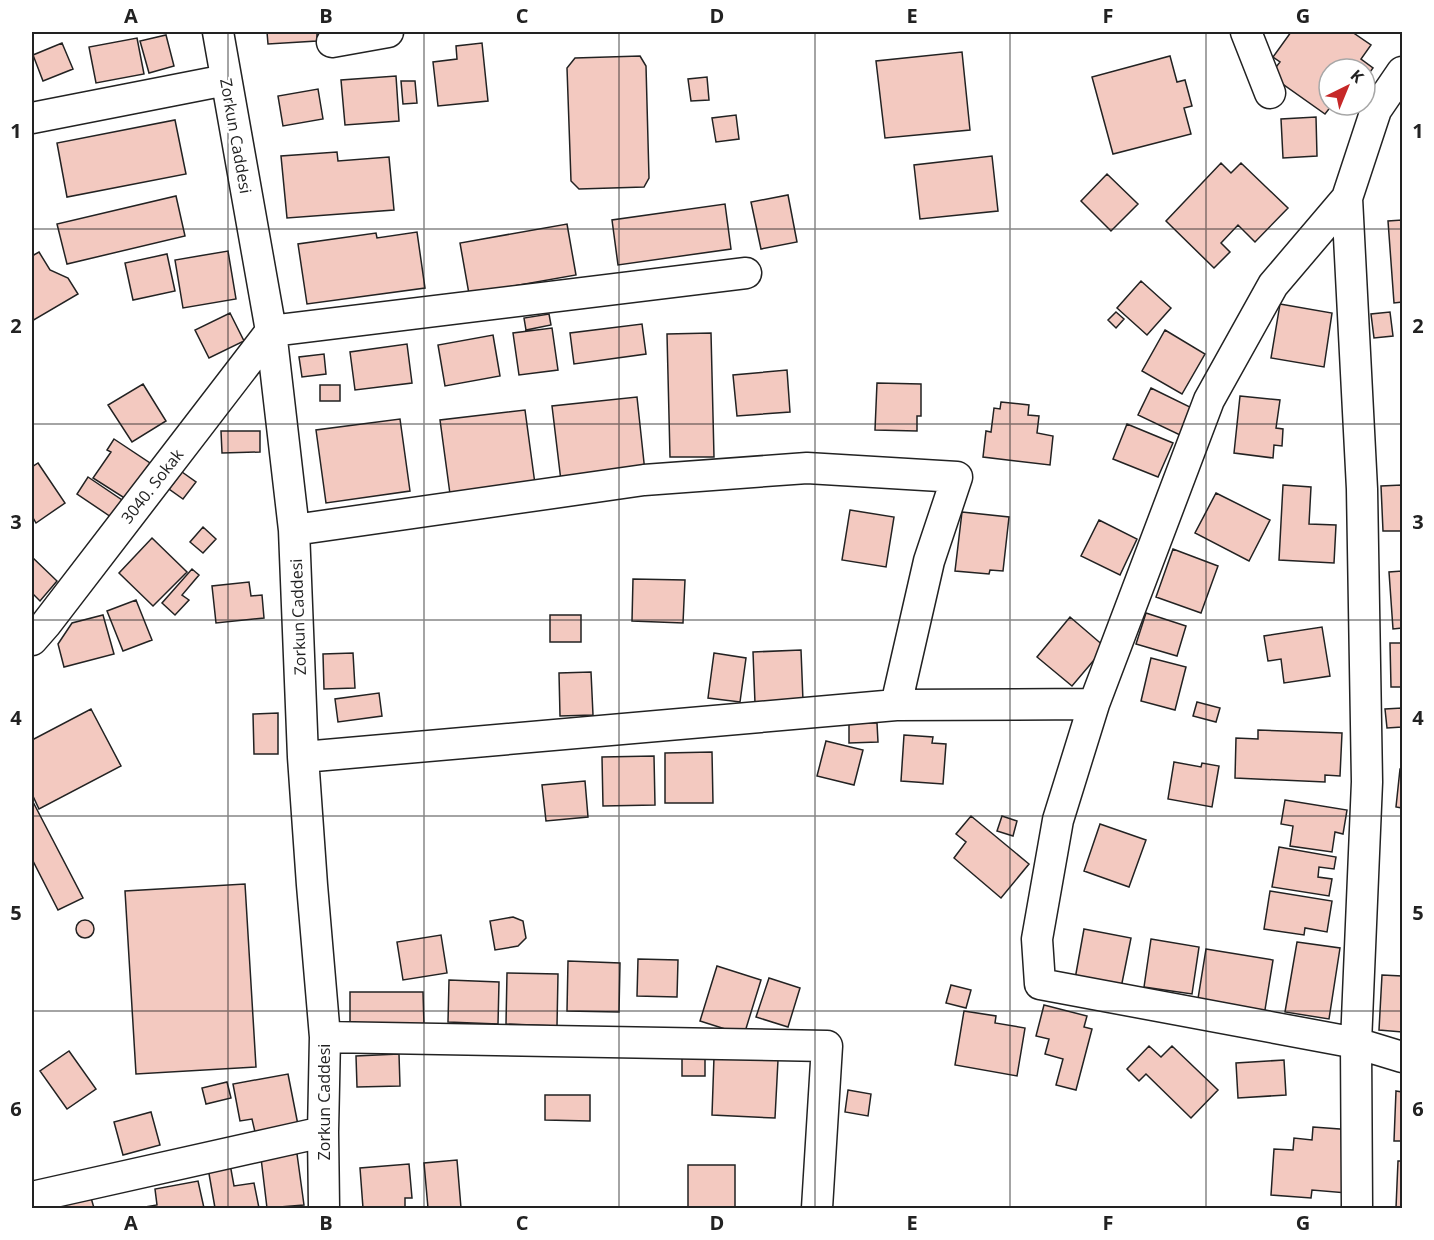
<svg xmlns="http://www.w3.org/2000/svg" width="1434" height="1240" font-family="'Open Sans',sans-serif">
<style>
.building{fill:#f3c9c0;stroke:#222;stroke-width:1.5}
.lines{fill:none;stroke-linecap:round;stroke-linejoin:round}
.minor-casing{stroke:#222;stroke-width:33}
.minor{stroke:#fff;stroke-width:30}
.grid{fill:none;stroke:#222;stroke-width:1.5;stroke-opacity:0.55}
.labels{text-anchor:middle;stroke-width:4.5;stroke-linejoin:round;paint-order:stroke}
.street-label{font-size:16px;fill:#222;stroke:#fff}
.neatline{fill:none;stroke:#222;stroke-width:2}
.grid-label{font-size:20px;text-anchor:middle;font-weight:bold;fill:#222}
</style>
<rect width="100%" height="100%" fill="#fff"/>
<!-- building -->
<path class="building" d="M267,32H317V41L268,44Z
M1291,32H1352L1371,45L1361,59L1373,68L1365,79V69H1329V105H1332L1325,114L1270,75L1280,62L1273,57Z
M166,35L174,66L149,73L140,41Z
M137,38L144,74L96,83L89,47Z
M62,43L73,69L43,81L33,55Z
M482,43L488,101L438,106L433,62L457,59L456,46Z
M962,52L970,130L885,138L876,61Z
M640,56L646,66L649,178L644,187L579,189L571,181L567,68L575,58Z
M1170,56L1177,82L1185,80L1192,106L1184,108L1191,134L1113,154L1092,77Z
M396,76L399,121L345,125L341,80Z
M707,77L709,100L691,101L688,79Z
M401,81H415L417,103L403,104Z
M318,89L323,119L283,126L278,96Z
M736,115L739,139L716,142L712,118Z
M1316,117L1317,156L1283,158L1281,119Z
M175,120L186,174L67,197L57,143Z
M337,152L338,161L389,157L394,210L287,218L281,156Z
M992,156L998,211L920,219L914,165Z
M1221,163L1231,173L1241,163L1288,208L1255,242L1238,225L1221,243L1230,252L1214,268L1166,221Z
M1107,174L1138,204L1111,231L1081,201Z
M788,195L797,242L761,249L751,202Z
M176,196L185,236L67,264L57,224Z
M725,204L731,249L618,265L612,220Z
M1402,220V302L1394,303L1388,221Z
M567,224L576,275L469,294L460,243Z
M417,232L425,288L307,304L298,244L376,233L377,238Z
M228,251L236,299L183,308L175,260Z
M39,252L50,270L68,278L78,294L32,321V256Z
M167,254L175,291L133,300L125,263Z
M1141,281L1171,308L1147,335L1117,308Z
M1280,304L1332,313L1324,367L1271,358Z
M1116,312L1124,319L1116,328L1108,320Z
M1390,312L1393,336L1374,338L1371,314Z
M230,313L244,341L209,358L195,330Z
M549,314L551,325L526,330L524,318Z
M642,324L646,354L574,364L570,333Z
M552,328L558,370L519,375L513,333Z
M1165,330L1205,354L1182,394L1142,371Z
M711,333L714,457H670L667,334Z
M493,335L500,376L445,386L438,345Z
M407,344L412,383L355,390L350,352Z
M324,354L326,374L302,377L299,357Z
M787,370L790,412L737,416L733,375Z
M877,383L921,384V416H917V431L875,430Z
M143,384L166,421L132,442L108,405Z
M320,385H340V401H320Z
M1151,388L1192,408L1180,435L1138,415Z
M1240,396L1280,400L1276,428L1283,429L1282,446L1274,445L1273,458L1234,453Z
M637,397L645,472L561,481L552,406Z
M1001,402L1029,405L1028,415L1039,416L1037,433L1053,436L1050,465L983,457L986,431L991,432L994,408L1000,409Z
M525,410L535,484L450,494L440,420Z
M400,419L410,491L326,503L316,430Z
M1127,424L1173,443L1158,477L1113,459Z
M221,431H260V452L222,453Z
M114,439L150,463L126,499L93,478L111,452L107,450Z
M38,463L65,503L36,523L32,516V467Z
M182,472L196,482L183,499L169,489Z
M88,477L125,502L114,519L77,494Z
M1283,485L1311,487L1309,524L1336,525L1334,563L1279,560Z
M1402,485V531H1383L1381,486Z
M1216,493L1270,520L1249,561L1195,533Z
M850,510L894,517L886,567L842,560Z
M962,512L1009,517L1003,571L990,570L989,574L955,571Z
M1099,520L1137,539L1120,575L1081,556Z
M203,527L216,539L203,553L190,542Z
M152,538L187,572L153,606L119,573Z
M1173,549L1218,566L1201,613L1156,597Z
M32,557L57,581L40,601L32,593Z
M192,569L199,575L182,595L189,600L175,615L162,603Z
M1402,571V628L1393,629L1389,572Z
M633,579L685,580L683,623L632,621Z
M249,582L251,596L262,595L264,618L216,623L212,586Z
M136,600L152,640L123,651L107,611Z
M1146,613L1186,626L1177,656L1136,644Z
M103,615L114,654L64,667L58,644L72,623Z
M550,615H581V642H550Z
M1070,617L1105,647L1072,686L1037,657Z
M1322,627L1330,676L1284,683L1281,659L1268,661L1264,636Z
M1390,643H1402V687H1391Z
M801,650L803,701L755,703L753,652Z
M353,653L355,688L324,689L323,654Z
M714,653L746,658L740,702L708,698Z
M1151,658L1186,667L1175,710L1141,701Z
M591,672L593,715L560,716L559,673Z
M379,693L382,716L338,722L335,699Z
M1197,702L1220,708L1216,722L1193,716Z
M1402,708V727L1387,728L1385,709Z
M91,709L121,766L39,809L32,794V740Z
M278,713V754H254L253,714Z
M849,723H877L878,742L849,743Z
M1258,730L1342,733L1340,776L1325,775V782L1235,778L1236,738L1258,739Z
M904,735L933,737L932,743L946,744L943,784L901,781Z
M826,741L863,750L854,785L817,776Z
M712,752L713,803H665V753Z
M654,756L655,805L603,806L602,757Z
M1174,762L1201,767L1202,763L1219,766L1212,807L1168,799Z
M1400,769H1402V808L1396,807Z
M585,781L588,817L546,821L542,785Z
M32,800L83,898L58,910L32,859Z
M1285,800L1347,810L1343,834L1335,832L1332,852L1290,846L1293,826L1281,824Z
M971,816L1029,864L1001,898L954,858L966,842L956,834Z
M1002,816L1017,821L1013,836L997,831Z
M1100,824L1146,840L1129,887L1084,871Z
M1279,847L1336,857L1334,869L1319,867L1318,877L1332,879L1329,896L1272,887Z
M245,884L256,1067L136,1074L125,891Z
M1270,891L1332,901L1327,932L1305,928L1304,935L1264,929Z
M513,917L523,921L526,938L518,946L495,950L490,921Z
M76 929a9 9 0 1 1 18 0a9 9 0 1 1-18 0Z
M1084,929L1131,938L1121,988L1075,979Z
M441,935L447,973L403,980L397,942Z
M1151,939L1199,947L1192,994L1144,987Z
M1297,942L1340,948L1329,1019L1285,1012Z
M1206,949L1273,960L1264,1016L1197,1005Z
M638,959L678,960L677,997L637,996Z
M568,961L620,963L619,1012L567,1011Z
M717,966L761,980L744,1035L700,1021Z
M507,973L558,974L557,1026L506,1024Z
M1382,975L1402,976V1032L1379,1030Z
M769,978L800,988L788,1027L756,1017Z
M449,980L499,982L498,1024L448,1022Z
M951,985L971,990L966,1008L946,1003Z
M350,992H423L424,1025H350Z
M1044,1005L1087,1016L1084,1027L1092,1029L1076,1090L1056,1085L1063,1059L1045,1054L1049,1039L1036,1036Z
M964,1011L996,1016L995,1023L1025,1028L1017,1076L955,1065Z
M1149,1046L1161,1057L1172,1046L1218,1090L1191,1118L1146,1074L1139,1081L1127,1069Z
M69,1051L96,1089L67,1109L40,1071Z
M399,1054L400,1086L357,1087L356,1056Z
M705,1057V1076H682V1058Z
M714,1057L778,1060L775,1118L712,1115Z
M1284,1060L1286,1095L1238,1098L1236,1063Z
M288,1074L298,1125L255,1132L252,1119L240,1121L233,1084Z
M227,1082L231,1098L206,1104L202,1088Z
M848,1090L871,1094L868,1116L845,1112Z
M1396,1091L1402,1092V1141H1394Z
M545,1095H590V1121L545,1120Z
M151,1112L160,1145L123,1155L114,1122Z
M1313,1127L1353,1130L1347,1193L1312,1190L1311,1198L1271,1195L1274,1149L1293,1150L1294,1138L1312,1140Z
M297,1154L304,1205L267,1208L261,1158Z
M457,1160L461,1208H428L424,1163Z
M1398,1161H1402V1208H1396Z
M230,1164L234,1186L254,1183L259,1208H215L208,1168Z
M409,1164L412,1198H405V1208H363L360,1168Z
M688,1165H735V1208H688Z
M198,1181L204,1208H139L157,1205L155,1189Z
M89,1191L94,1208H39Z"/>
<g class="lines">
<!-- minor casing -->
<g class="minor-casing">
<path id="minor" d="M218,32L271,331L294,530L303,757L312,885L325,1037L323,1132L324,1208
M1246,32L1270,93
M332,42L388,32
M32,118L226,80
M1347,198L1273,285L1209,400L1094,704L1058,820L1037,939L1040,984L1356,1043L1402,1057
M294,530L644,480L807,468L957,477L929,561L896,705
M32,640L46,624L271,331L746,273
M303,757L896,705L1094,704
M325,1037L827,1046L817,1208
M32,1197L323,1132
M1357,1208L1356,1043L1367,782L1362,489L1347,198L1376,110L1402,72"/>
</g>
<!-- minor -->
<use href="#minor" class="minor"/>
</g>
<!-- grid -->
<path class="grid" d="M228,32V1208M424,32V1208M619,32V1208M815,32V1208M1010,32V1208M1206,32V1208M32,229H1402M32,424H1402M32,620H1402M32,816H1402M32,1011H1402"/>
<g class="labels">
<!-- street labels -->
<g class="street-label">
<text transform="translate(236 136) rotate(80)" y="6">Zorkun Caddesi</text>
<text transform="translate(152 486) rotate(-52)" y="6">3040. Sokak</text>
<text transform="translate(298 617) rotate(-92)" y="6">Zorkun Caddesi</text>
<text transform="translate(324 1102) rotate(-90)" y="6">Zorkun Caddesi</text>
</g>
</g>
<!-- border -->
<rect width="1434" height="1240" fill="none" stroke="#ffffff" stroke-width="66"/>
<!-- north arrow -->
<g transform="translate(1347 87) rotate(43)"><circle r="28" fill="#ffffff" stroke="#a7a7a7" stroke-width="1.5"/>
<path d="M0-4.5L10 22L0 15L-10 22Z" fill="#c62828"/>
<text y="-9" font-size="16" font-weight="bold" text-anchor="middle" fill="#222222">K</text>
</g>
<rect x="33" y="33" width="1368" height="1174" class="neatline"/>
<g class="grid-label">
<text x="131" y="23">A</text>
<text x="326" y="23">B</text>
<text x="522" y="23">C</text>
<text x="717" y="23">D</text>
<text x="912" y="23">E</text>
<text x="1108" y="23">F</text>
<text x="1303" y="23">G</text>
<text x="16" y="138">1</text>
<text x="1418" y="138">1</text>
<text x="16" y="333">2</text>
<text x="1418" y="333">2</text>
<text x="16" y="529">3</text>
<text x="1418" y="529">3</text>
<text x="16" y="725">4</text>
<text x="1418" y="725">4</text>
<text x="16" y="920">5</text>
<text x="1418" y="920">5</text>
<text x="16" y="1116">6</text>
<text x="1418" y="1116">6</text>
<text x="131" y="1230">A</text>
<text x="326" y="1230">B</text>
<text x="522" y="1230">C</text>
<text x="717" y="1230">D</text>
<text x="912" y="1230">E</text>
<text x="1108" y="1230">F</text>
<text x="1303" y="1230">G</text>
</g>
</svg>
